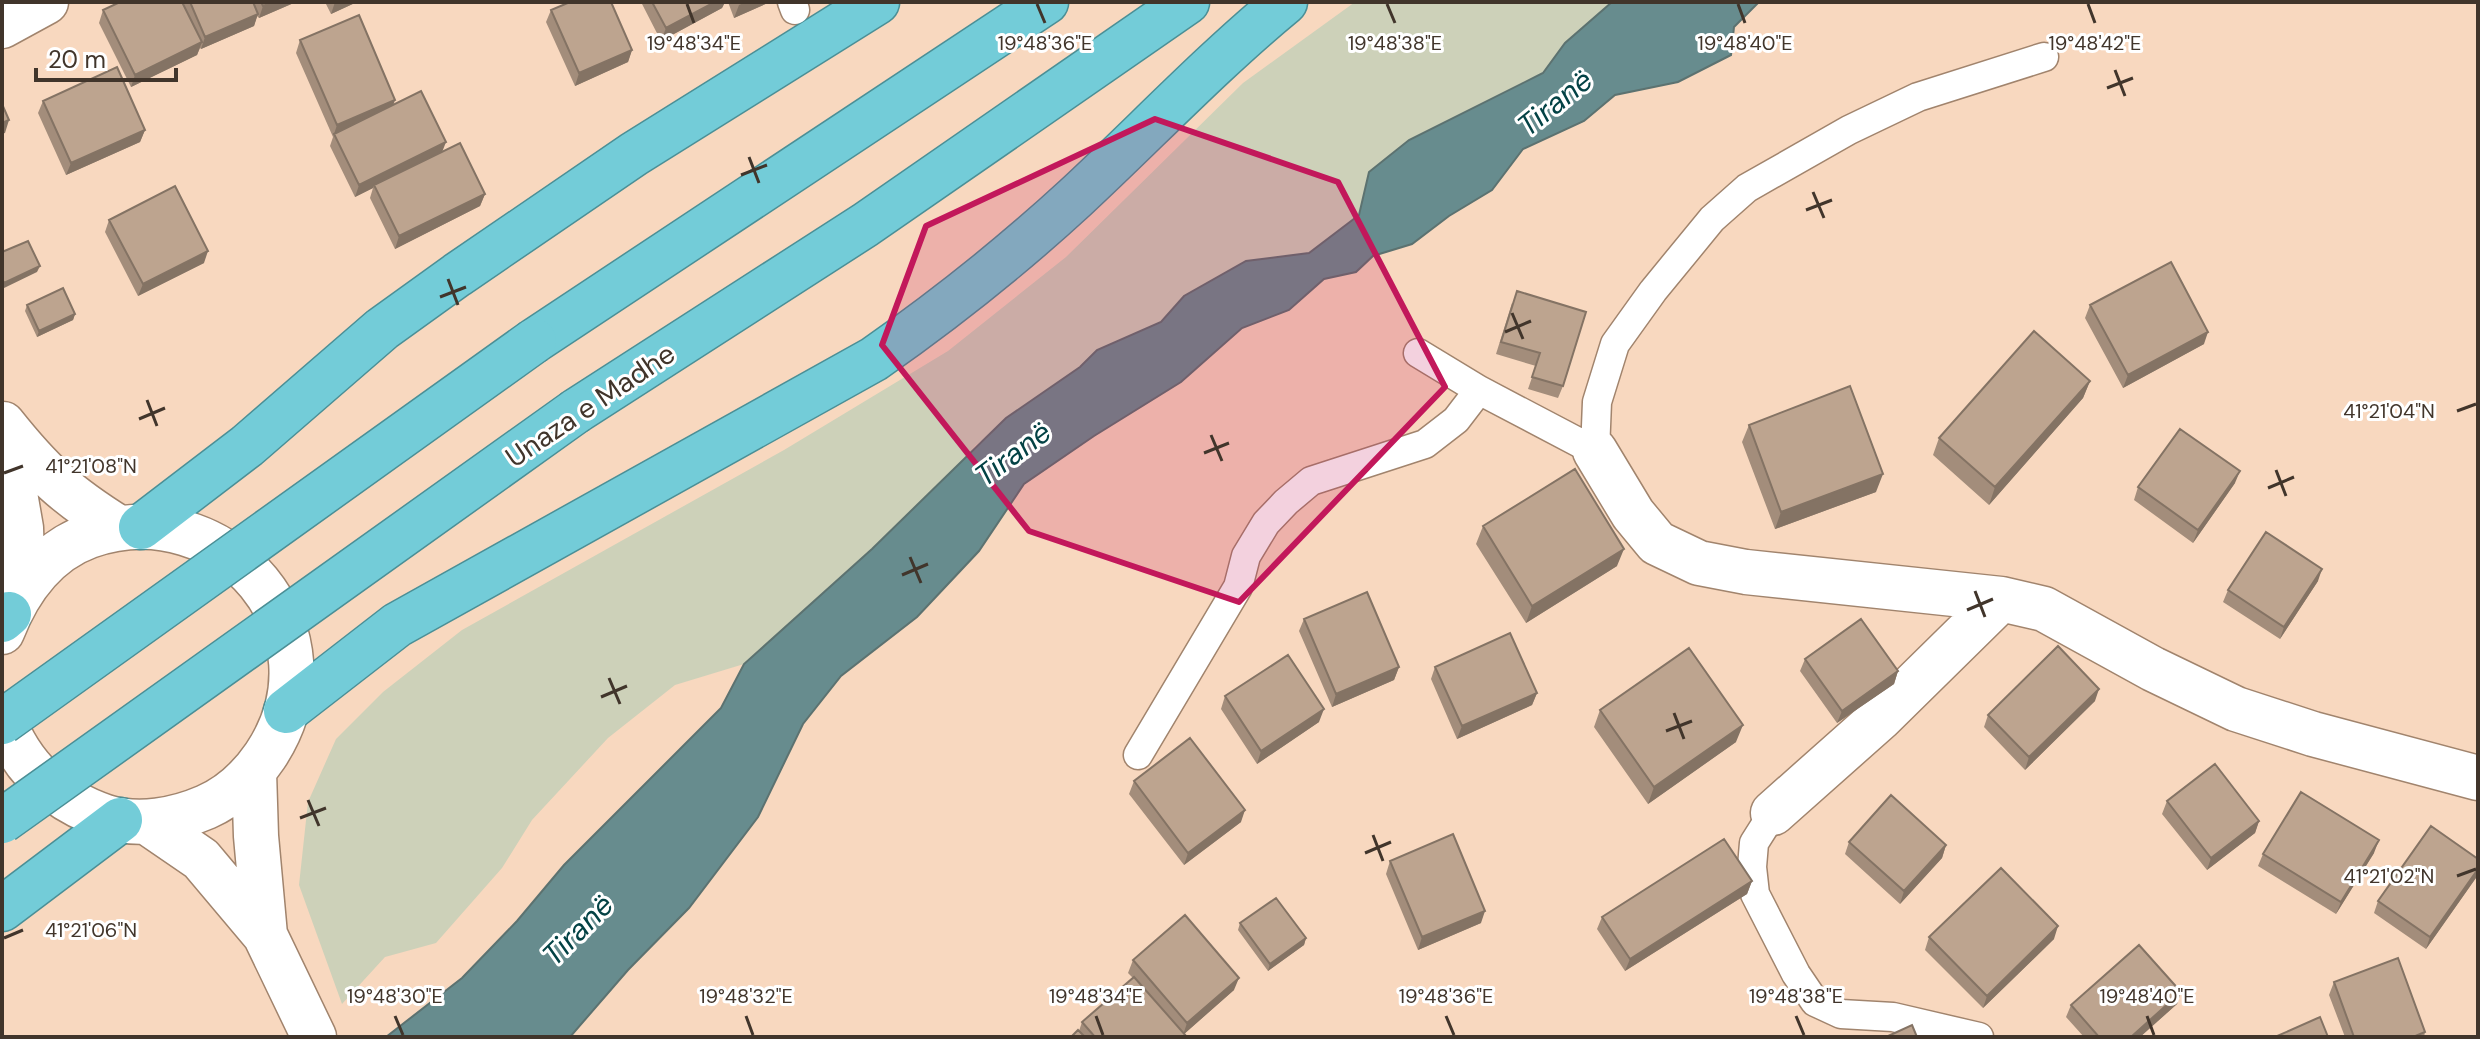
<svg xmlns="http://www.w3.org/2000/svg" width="2480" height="1039" font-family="'DM Sans',sans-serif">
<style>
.green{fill:#cdd1b9}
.water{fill:#678c8e;stroke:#5c7270;stroke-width:2}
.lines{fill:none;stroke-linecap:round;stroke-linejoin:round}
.service-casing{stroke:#a1846d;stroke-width:31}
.minor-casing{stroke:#a1846d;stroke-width:47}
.secondary-casing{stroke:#a1846d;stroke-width:47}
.trunk-casing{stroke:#4b8f96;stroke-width:47}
.service{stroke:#fff;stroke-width:28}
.minor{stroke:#fff;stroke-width:44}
.secondary{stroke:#fff;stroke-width:44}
.trunk{stroke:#73ccd8;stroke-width:44}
.trunk-bridge-casing{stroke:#4b8f96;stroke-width:47;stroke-linecap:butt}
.trunk-bridge{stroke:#73ccd8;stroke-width:44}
.wall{fill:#a38d7b}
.shaded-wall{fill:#847364}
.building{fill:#bda48f;stroke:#847364;stroke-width:2}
.marked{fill:#c2185b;fill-opacity:0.2;stroke:#c2185b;stroke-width:6;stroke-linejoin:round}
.ticks{fill:none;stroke:#41352b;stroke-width:3}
.labels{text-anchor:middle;stroke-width:6;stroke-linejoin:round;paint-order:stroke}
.street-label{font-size:28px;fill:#41352b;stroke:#fff}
.water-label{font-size:30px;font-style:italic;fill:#034245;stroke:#fff}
.ticks-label{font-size:20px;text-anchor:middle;fill:#41352b;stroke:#fff;stroke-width:6;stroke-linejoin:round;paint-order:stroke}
</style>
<rect width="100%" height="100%" fill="#f8d8bf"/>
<!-- green -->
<path class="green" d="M1355,2H1612L1565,43L1543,73L1409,140L1369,172L1359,215L1309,253L1246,261L1184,296L1161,322L1097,351L1080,367L976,445L951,474L872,549L744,664L675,685L608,738L532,820L502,868L436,943L385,957L342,1004L299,885L308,802L336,739L383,692L462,630L784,450L948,351L1066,257L1243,83Z"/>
<!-- water -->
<path class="water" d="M1612,2H1759L1734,27L1731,55L1678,82L1615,95L1584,121L1523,149L1492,190L1449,216L1412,244L1373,256L1356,272L1324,279L1289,310L1242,328L1181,382L1094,436L1024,484L979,551L917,617L841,676L803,724L758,817L689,908L628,970L570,1037H386L462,978L517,921L564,865L721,708L744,664L872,549L1006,418L1080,367L1097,350L1161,322L1184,296L1246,261L1309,253L1359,215L1369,172L1409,140L1543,73L1565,43Z"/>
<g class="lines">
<!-- service casing -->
<g class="service-casing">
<path id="service" d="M792,2L795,10
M1418,353L1479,390
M1138,755L1238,587L1246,556L1266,523L1286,502L1311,481L1425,444L1456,420L1479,390L1595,451L1597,402L1615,344L1653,291L1712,219L1747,188L1849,130L1918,97L2044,57
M1773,813L1754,843L1752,867L1755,894L1796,974L1815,1002L1841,1014L1893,1017L1979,1037"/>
</g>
<!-- minor casing -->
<g class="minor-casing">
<path id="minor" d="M1595,451L1633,514L1657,543L1699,563L1746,572L2001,599L2044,609L2153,669L2236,709L2313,734L2478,778
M1773,813L1880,718L2001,599"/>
</g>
<!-- secondary casing -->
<g class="secondary-casing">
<path id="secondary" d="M2,26L46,2
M23,590L21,528L3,424C42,473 66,495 119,528
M2,632C18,591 45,552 89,536C225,489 347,634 265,756C250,778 231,796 206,807C176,820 139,827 106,817C55,800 20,767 2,716
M254,772L256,836L265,935
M147,822L201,859L265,935L314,1037"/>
</g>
<!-- trunk casing -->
<g class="trunk-casing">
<path id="trunk" d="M534,341L1046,2
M576,411L865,225L1187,2
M141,527L247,446L382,329L457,275L634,154L877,2
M2,620L9,614
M286,711L397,625L874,359C944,310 1012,256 1075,198C1145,133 1211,63 1285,2
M2,909L120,820"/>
</g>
<!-- service -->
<use href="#service" class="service"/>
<!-- minor -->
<use href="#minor" class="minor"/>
<!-- secondary -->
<use href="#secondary" class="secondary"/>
<!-- trunk -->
<use href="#trunk" class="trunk"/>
<!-- trunk-bridge casing -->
<g class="trunk-bridge-casing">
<path id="trunk-bridge" d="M2,722L534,341
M2,821L576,411"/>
</g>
<!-- trunk-bridge -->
<use href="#trunk-bridge" class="trunk-bridge"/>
</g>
<!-- wall -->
<path class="wall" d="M120,2H296L259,18L257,16L254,26L201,49L200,48L197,55L131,87L99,23L103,10Z
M325,2H357L331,14Z
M641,2H725L722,8L661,41Z
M728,2H770L734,18Z
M551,10L632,50L628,62L575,86L546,22Z
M300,40L393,105L485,194L480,206L395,249L370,198L373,188L355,197L330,146L333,137L296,53Z
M43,101L145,130L140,142L66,175L38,113Z
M109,220L204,263L138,296L105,232Z
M1512,303L1563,386L1558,398L1528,389L1536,366L1496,354Z
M27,305L75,314L73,320L37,337L25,311Z
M2090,305L2204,344L2123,388L2085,318Z
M2090,381L2083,398L1989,505L1933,455L1939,438Z
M1749,425L1876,492L1775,529L1742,442Z
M2235,483L2193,543L2134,500L2138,487Z
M1483,526L1617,566L1526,623L1476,544Z
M2318,581L2280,639L2223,602L2228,590Z
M1304,619L1399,667L1394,680L1332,707L1299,631Z
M1805,659L1898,671L1894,684L1837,723L1800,671Z
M1435,667L1537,693L1532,705L1457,739L1431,679Z
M1225,696L1319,722L1257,764L1221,709Z
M2095,701L2025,770L1984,727L1988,715Z
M1600,710L1736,742L1648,804L1594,727Z
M1134,781L1241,822L1184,865L1129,794Z
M2167,801L2259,821L2255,833L2207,870L2162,814Z
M1849,842L1946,845L1942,858L1900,904L1845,854Z
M2374,853L2336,914L2258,866L2263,854Z
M2478,859V875L2426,949L2374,913L2378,901Z
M1390,861L1481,923L1418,950L1386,874Z
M1752,881L1747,894L1625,971L1597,929L1602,917Z
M1240,923L1306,938L1304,945L1268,971L1238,930Z
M1929,937L2054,939L1983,1008L1925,950Z
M1133,960L1234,990L1184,1034L1187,1037H1071L1079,1031L1082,1022L1133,978L1128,973Z
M2334,982L2425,1032L2424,1037H2345L2329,995Z
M2181,992L2177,1004L2140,1037H2084L2066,1017L2071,1005Z"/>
<!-- shaded-wall -->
<path class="shaded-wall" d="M272,2H296L259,18L263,6Z
M335,2H357L331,14Z
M715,2H725L722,8L661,41L666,28Z
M746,2H770L734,18L739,5Z
M258,14L254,26L201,49L205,37Z
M202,42L197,55L131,87L135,75Z
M632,50L628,62L575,86L579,73Z
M395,100L391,112L334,134L333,137L337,125Z
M9,120L5,133L2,134V123Z
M145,130L140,142L66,175L71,163Z
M446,142L441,155L374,185L373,188L355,197L359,185Z
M485,194L480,206L395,249L399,236Z
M208,251L204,263L138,296L143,284Z
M40,266L37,272L2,289L4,283Z
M75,314L73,320L37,337L39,331Z
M2208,332L2204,344L2123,388L2128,375Z
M2090,381L2083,398L1989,505L1995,487Z
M2240,471L2235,483L2193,543L2198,530Z
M1883,474L1876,492L1775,529L1781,512Z
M1624,549L1617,566L1526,623L1532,606Z
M2322,569L2318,581L2280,639L2284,627Z
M1399,667L1394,680L1332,707L1336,694Z
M1898,671L1894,684L1837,723L1842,711Z
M2099,689L2095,701L2025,770L2029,757Z
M1537,693L1532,705L1457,739L1462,726Z
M1324,709L1319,722L1257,764L1261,751Z
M1743,725L1736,742L1648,804L1654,787Z
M1245,810L1241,822L1184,865L1188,853Z
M2259,821L2255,833L2207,870L2211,858Z
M2379,840L2374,853L2336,914L2341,902Z
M1946,845L1942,858L1900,904L1904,891Z
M2478,869V875L2426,949L2430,937Z
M1752,881L1747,894L1625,971L1630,959Z
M1485,911L1481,923L1418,950L1422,937Z
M2058,926L2054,939L1983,1008L1987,996Z
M1306,938L1304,945L1268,971L1270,964Z
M1239,978L1234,990L1183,1035L1187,1023Z
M2181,992L2177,1004L2140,1037H2131Z"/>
<!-- building -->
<path class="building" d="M120,2H182L202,42L135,75L103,10Z
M190,2H253L258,14L205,37Z
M261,2H272L263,6Z
M570,2H611L632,50L579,73L551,10Z
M652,2H715L666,28Z
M359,15L395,100L337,125L300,40Z
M117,67L145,130L71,163L43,101Z
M421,91L446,142L359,185L334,134Z
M2,104L9,120L2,123Z
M460,143L485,194L399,236L374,185Z
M175,186L208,251L143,284L109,220Z
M28,241L40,266L4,283L2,279V252Z
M2171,262L2208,332L2128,375L2090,305Z
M63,288L75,314L39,331L27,305Z
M1517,291L1586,312L1563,386L1532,377L1540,353L1501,342Z
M2034,331L2090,381L1995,487L1939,438Z
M1850,386L1883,474L1781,512L1749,425Z
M2180,429L2240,471L2198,530L2138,487Z
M1575,469L1624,549L1532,606L1483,526Z
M2266,532L2322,569L2284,627L2228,590Z
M1367,592L1399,667L1336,694L1304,619Z
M1861,619L1898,671L1842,711L1805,659Z
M1510,633L1537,693L1462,726L1435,667Z
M2058,646L2099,689L2029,757L1988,715Z
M1689,648L1743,725L1654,787L1600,710Z
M1288,655L1324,709L1261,751L1225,696Z
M1190,738L1245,810L1188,853L1134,781Z
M2215,764L2259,821L2211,858L2167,801Z
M2301,792L2379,840L2341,902L2263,854Z
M1891,795L1946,845L1904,891L1849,842Z
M2431,826L2478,859V869L2430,937L2378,901Z
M1453,834L1485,911L1422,937L1390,861Z
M1724,839L1752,881L1630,959L1602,917Z
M2001,868L2058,926L1987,996L1929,937Z
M1276,898L1306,938L1270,964L1240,923Z
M1185,915L1239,978L1187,1023L1133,960Z
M2139,945L2181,992L2131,1037H2099L2071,1005Z
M2398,958L2425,1032L2413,1037H2354L2334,982Z
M1134,977L1187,1037H1095L1082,1022Z
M2320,1017L2328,1037H2275Z
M1912,1025L1917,1037H1886Z
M1078,1030L1085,1037H1071Z"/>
<!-- marked area -->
<path class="marked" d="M1155,119L1338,182L1445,387L1239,602L1029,531L882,345L926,226Z"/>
<!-- ticks -->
<path class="ticks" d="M687,4L694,23M1037,4L1045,23M1387,4L1395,23M1738,4L1745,23M2088,4L2095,23M2115,70L2125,96M2107,88L2133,78M749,157L759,183M741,175L767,165M1813,192L1824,218M1806,210L1832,200M448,279L458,305M440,297L466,287M1512,313L1523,339M1505,332L1531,321M147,400L157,426M2457,411L2476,404M139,419L165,408M1211,435L1222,461M1204,453L1229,443M2276,470L2286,496M4,473L23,466M2268,488L2294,477M910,557L921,583M902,575L928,564M1975,591L1985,617M1967,610L1993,599M609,678L620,704M601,697L627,686M1674,713L1684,739M1666,731L1692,721M308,800L319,826M300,818L326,808M1373,835L1383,861M1365,853L1391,842M2457,876L2476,869M4,938L23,930M395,1016L403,1035M746,1016L753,1035M1096,1016L1103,1035M1446,1016L1454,1035M1796,1016L1804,1035M2147,1016L2154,1035"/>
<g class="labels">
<!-- street labels -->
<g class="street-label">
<text transform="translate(590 405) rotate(-34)" y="10">Unaza e Madhe</text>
</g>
<!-- water labels -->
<g class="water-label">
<text transform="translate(1555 103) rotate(-39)" y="10">Tiranë</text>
<text transform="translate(1013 454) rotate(-37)" y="10">Tiranë</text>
<text transform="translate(578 930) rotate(-45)" y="10">Tiranë</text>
</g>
</g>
<g class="ticks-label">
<text x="694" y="50">19°48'34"E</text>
<text x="1045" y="50">19°48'36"E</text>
<text x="1395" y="50">19°48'38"E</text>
<text x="1745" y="50">19°48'40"E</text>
<text x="2095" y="50">19°48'42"E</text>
<text x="2389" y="418">41°21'04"N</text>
<text x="91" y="473">41°21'08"N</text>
<text x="2389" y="883">41°21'02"N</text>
<text x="91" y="937">41°21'06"N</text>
<text x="395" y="1003">19°48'30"E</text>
<text x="746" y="1003">19°48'32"E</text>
<text x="1096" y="1003">19°48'34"E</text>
<text x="1446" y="1003">19°48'36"E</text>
<text x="1796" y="1003">19°48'38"E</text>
<text x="2147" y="1003">19°48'40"E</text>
</g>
<!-- border -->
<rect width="2480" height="1039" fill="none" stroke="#41352b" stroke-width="8"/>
<!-- scale -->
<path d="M36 68v12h140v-12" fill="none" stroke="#41352b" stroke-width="4"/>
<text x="48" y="68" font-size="24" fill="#41352b" stroke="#ffffff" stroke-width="6" paint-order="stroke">20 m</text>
</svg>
